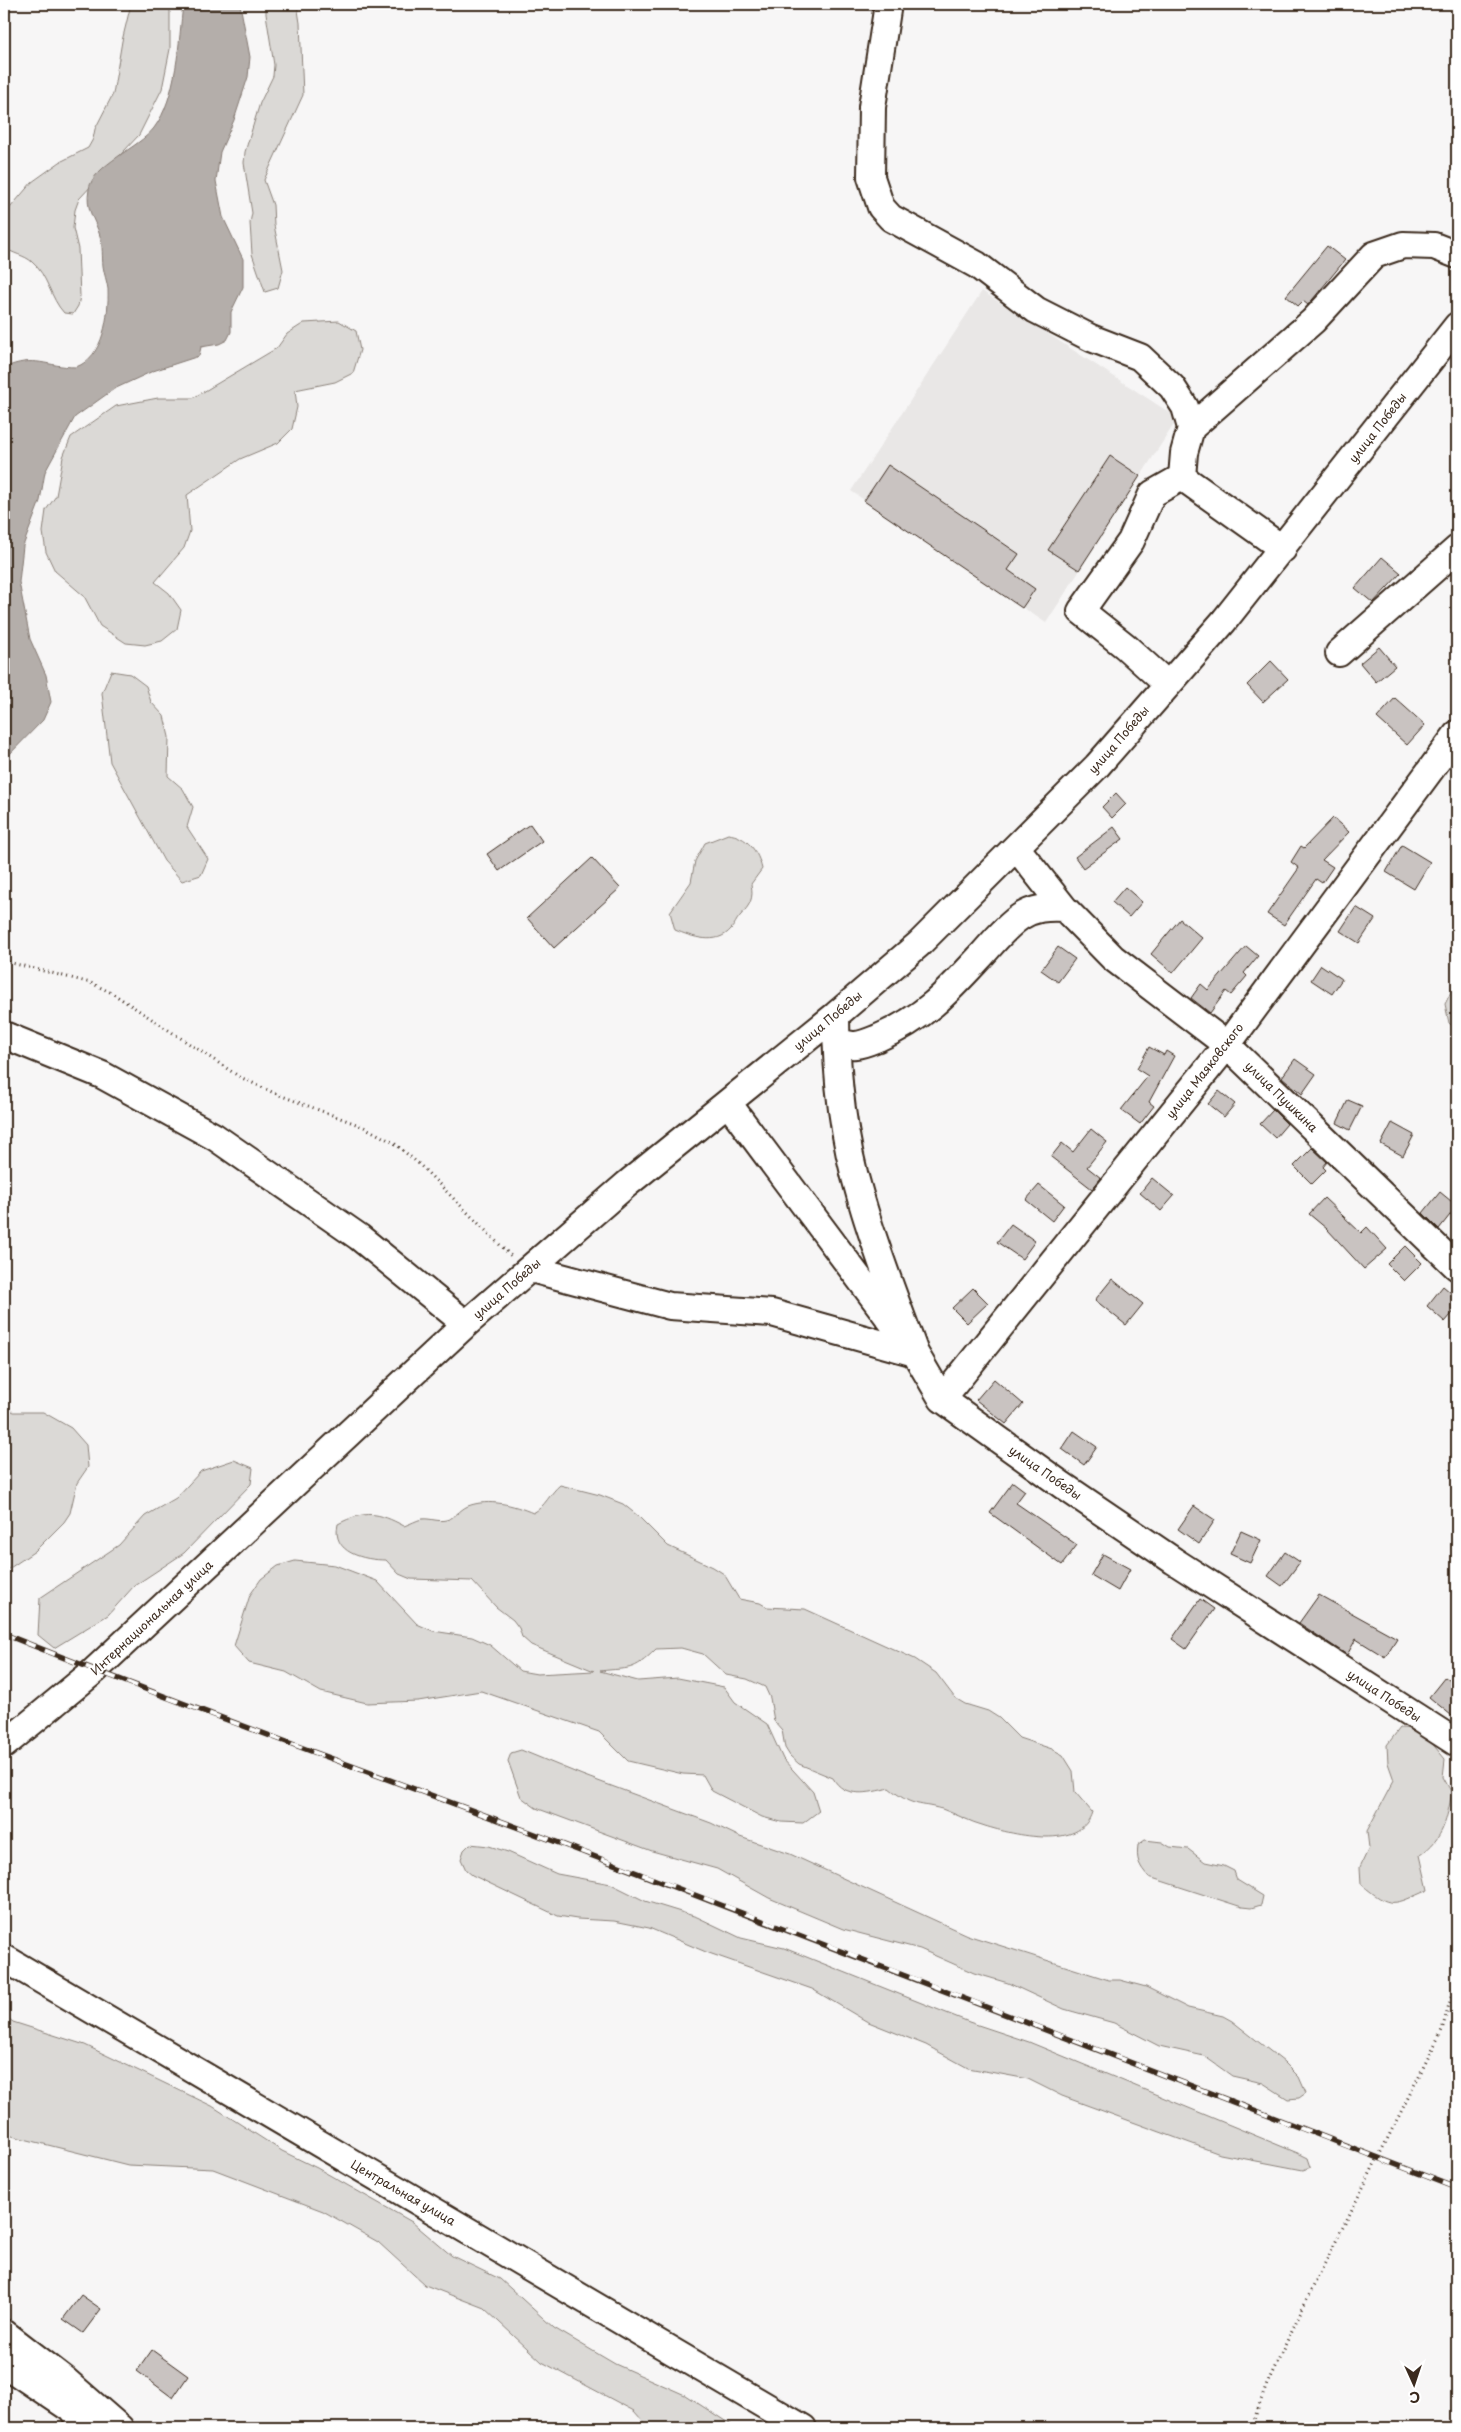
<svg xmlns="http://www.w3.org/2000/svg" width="1461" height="2432" font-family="'Playpen Sans',sans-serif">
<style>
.built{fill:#e9e7e6}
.green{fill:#dbd9d6;stroke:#8b827a}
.water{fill:#b4aeaa;stroke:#847972}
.building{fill:#c9c3c1;stroke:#3b2a1e}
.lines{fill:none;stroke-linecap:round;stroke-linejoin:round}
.minor-casing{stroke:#3b2a1e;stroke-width:30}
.path{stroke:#3b2a1e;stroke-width:3;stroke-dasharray:1 4;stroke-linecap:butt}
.minor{stroke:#fff;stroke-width:26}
.rail-casing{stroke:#3b2a1e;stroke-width:5.5}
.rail{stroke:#fff;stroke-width:4;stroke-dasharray:11;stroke-linecap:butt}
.labels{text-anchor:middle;stroke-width:4;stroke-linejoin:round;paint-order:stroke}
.street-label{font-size:12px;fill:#3b2a1e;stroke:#fff}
</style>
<rect width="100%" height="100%" fill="#f7f6f6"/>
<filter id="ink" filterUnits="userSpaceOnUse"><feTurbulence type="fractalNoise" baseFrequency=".02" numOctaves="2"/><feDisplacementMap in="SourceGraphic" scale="10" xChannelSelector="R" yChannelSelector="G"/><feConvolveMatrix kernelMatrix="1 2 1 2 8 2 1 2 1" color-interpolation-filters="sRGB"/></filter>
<g filter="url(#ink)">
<!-- built -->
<path class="built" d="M982,291L1178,418L1046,623L851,491Z"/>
<!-- green -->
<path class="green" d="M131,4H172L170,9V49L162,89L139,135L79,199L75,210L73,228L78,249L80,296L78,306L73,314L64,313C50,298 48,275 32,262C25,255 12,254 4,247V215L32,182L60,162L88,148L93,139L95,129L113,94L122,41Z
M266,4H297L300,23L303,95L264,180L273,205L274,225L283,270L278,288L265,292L252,254L250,223L252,213L244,163L245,152L260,103L273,76L274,65L266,14Z
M339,321L356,331L360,350L353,373L335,382L295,390L297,407L292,429L278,443L240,459L187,495L190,531L184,548L155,582L169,593L181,610L177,629L162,641L145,645L126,643L100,626L84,596L55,571L46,552L43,532L46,510L56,496L63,457L71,437L116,406L158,398H193L277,348L287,334L304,323Z
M111,671L130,674L146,686L151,702L164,716L169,737L168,776L183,789L193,807L187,827L208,859L201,875L182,881L164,861L110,762L102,693Z
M728,834C747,836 758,851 762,869L751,884C754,899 750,905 740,916C736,920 735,925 731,929C717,946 692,937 675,930L670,912L691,882L695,861L705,843Z
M1453,988H1457V1030L1449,1023L1445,1004Z
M4,1407L14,1412H43L71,1428L86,1445L88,1467L77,1483L70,1513L64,1522L35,1551L4,1572Z
M234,1460L253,1468L251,1484L184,1553L134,1586L108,1615L54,1648L38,1635L40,1598L119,1545L145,1516L176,1498L201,1471Z
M560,1485L600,1495L623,1504L638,1516L668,1546L713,1567L724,1574L739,1599L760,1603L767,1607L805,1609L915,1659L936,1673L955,1698L965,1704L988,1711L999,1718L1019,1738L1052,1749L1063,1755L1073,1771L1075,1792L1092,1812C1081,1851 1014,1835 985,1826C970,1822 956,1814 942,1809C915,1802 913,1807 889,1788C870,1793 844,1799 833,1778L799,1764L790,1756L785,1748L782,1730L774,1721L770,1698L765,1687L747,1679L726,1675L703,1654L681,1648L656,1649C632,1673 630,1667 600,1671L638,1681L678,1678L724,1687L735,1702L767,1724L783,1759L813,1792L819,1811L803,1823L781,1822L762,1817L712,1791L703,1775L683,1774L628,1761L599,1732L481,1691L418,1701L367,1703L321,1692L286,1672L249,1663L234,1646L250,1595L261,1579L278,1566L295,1561L335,1565L377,1581L417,1624L433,1631L472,1637L490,1645L520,1671L537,1674L594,1671L531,1645L522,1637L519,1628L513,1620L496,1607L472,1581L411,1579L399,1574L386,1560C364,1560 331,1553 338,1524C365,1510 378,1512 404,1526C410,1524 417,1520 422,1519C430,1518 438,1522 446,1520C455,1518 459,1510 468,1506C489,1498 514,1505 533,1513C545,1507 550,1493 560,1485Z
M1400,1728L1420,1729L1445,1759L1443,1777L1452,1793C1446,1820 1445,1837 1420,1855L1428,1890C1393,1905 1392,1910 1361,1884L1360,1867L1369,1848L1367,1831L1394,1780L1388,1763L1387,1745Z
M521,1750L582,1775L711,1823L740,1837L790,1854L967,1935L1109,1980H1120L1146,1987L1188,2008L1223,2016L1232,2021L1284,2062L1299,2077L1306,2093L1299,2098L1288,2099L1263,2083L1232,2076L1204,2056L1159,2046L1114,2023L1064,2009L1008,1983L974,1973L920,1949L843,1929L769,1898L717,1869L652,1851L536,1808L521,1797L508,1761L511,1753Z
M1145,1840L1162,1842L1170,1847L1188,1849L1205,1862L1224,1866L1234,1871L1237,1880L1263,1896L1261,1905L1251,1908L1242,1907L1149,1877C1139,1866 1136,1860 1138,1845Z
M470,1844L489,1846L508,1852L557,1874L611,1884L645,1901L697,1917L741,1938L784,1948L969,2022L1029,2042L1300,2154L1308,2158L1311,2167L1303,2170L1220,2154L1062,2096L1028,2079L968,2068L926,2045L866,2021L812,1989L706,1952L649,1928L614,1921L577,1919L558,1916L472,1875L466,1870L461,1859L464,1850Z
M4,2015L13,2022L85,2045L212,2106L282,2151L317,2168L412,2222L452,2256L500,2279L554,2328L615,2364L685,2395L736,2428H649L634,2411L542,2362L484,2308L425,2285L378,2242L323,2211L213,2169L128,2165L4,2134Z"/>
<!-- water -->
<path class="water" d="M183,4H240L250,57L248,77L234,120L220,152L216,181L223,217L243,259V287L231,312V332L227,340L219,344L201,347L199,356L153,371L114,389L75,417L45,472L40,501L23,546L19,582L30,639L46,675L51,702L43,720L4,760V368C35,354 46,367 76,367C104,357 109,315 108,289C107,281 104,274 103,266C102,257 103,246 100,236C95,218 85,211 89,189C93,165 139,148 154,128C177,98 179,40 183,4Z"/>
<!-- building -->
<path class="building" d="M1327,246L1345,260L1308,305L1303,301L1298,306L1286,296Z
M1110,456L1140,476L1079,570L1048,550Z
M888,465L1019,554L1008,570L1035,589L1022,608L864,501Z
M1382,557L1401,573L1373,603L1355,588Z
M1379,647L1395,666L1376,682L1360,663Z
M1271,661L1288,679L1263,702L1247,685Z
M1395,698L1425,725L1407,745L1377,718Z
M1116,793L1126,804L1112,818L1102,807Z
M1333,818L1349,832L1322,860L1333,867L1322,883L1316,879L1284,925L1267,914L1299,868L1291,862L1301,846L1304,848Z
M530,824L542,841L499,871L487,854Z
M1114,827L1123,839L1083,868L1075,857Z
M1402,845L1430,862L1414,889L1386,872Z
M592,858L620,888L554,948L527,918Z
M1125,887L1142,902L1129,917L1112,902Z
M1356,907L1375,919L1359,943L1340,931Z
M1180,919L1202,938L1173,973L1151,954Z
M1246,946L1258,956L1244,973L1247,976L1231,995L1226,991L1210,1013L1191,998L1201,984L1208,990Z
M1058,947L1075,959L1058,982L1041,970Z
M1321,965L1342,979L1332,994L1311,980Z
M1149,1047L1164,1055L1166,1051L1174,1056L1149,1102L1154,1106L1140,1124L1121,1110L1148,1076L1137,1069Z
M1295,1059L1316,1074L1302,1094L1282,1077Z
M1219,1091L1235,1104L1224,1117L1208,1104Z
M1348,1100L1362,1106L1350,1130L1337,1123Z
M1273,1110L1287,1124L1275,1138L1260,1124Z
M1392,1123L1414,1135L1403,1156L1381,1144Z
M1091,1129L1107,1142L1087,1167L1101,1178L1092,1189L1051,1157L1062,1143L1073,1152Z
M1312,1148L1327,1162L1323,1167L1326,1170L1312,1184L1294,1166Z
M1152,1178L1174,1196L1161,1211L1140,1193Z
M1039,1185L1064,1205L1052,1221L1026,1200Z
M1440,1192L1457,1206L1439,1229L1423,1213Z
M1324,1198L1361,1233L1367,1227L1387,1249L1364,1269L1327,1229L1309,1214Z
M1011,1224L1035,1241L1022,1259L997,1242Z
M1405,1246L1422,1263L1404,1281L1387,1264Z
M1112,1279L1143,1304L1126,1325L1095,1300Z
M1443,1286L1457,1298V1308L1445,1322L1427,1306Z
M973,1288L988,1303L967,1323L952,1308Z
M994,1379L1023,1404L1006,1424L976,1400Z
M1074,1431L1097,1447L1084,1465L1062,1449Z
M1013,1482L1025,1491L1016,1503L1077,1545L1062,1565L990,1513Z
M1194,1506L1215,1520L1199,1544L1178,1529Z
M1241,1531L1261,1540L1250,1563L1230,1554Z
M1285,1552L1300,1562L1282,1586L1268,1576Z
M1103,1554L1130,1569L1118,1591L1091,1575Z
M1319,1595L1397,1638L1385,1657L1356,1639L1347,1655L1299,1623Z
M1200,1599L1214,1609L1186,1649L1172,1639Z
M1445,1677L1457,1686V1720L1429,1697Z
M81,2295L101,2309L83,2333L63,2319Z
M152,2350L188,2376L173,2398L137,2371Z"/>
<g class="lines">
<!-- minor casing -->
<g class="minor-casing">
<path id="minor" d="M888,4L872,107L871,177L881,207L891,218L977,265L1036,310L1091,338L1140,357L1172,387L1185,407L1191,428L1184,453L1182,477L1283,549
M1191,428L1313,321L1374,255L1403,245L1434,246L1457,255
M1339,653L1457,549
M1167,684L1125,646L1081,611L1131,541L1152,494L1182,477
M1016,847L1064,908L1113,958L1227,1045L1457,1267
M4,1035L102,1075L215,1137L359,1237L466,1324
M836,1039C851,1050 863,1044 878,1038C924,1018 946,994 979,958C992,944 1004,928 1020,917C1034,908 1047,907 1064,908
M728,1103L915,1353L942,1399L1062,1485L1174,1561L1457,1743
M531,1269L670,1306L772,1313L915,1353C896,1301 875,1249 860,1195C843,1138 836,1075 836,1015
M942,1399L1227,1045L1457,734
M4,1745L94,1671L466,1324L627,1184L836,1015L919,944L1097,766L1224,621L1457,326
M4,1958L803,2428
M4,2333L65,2380L120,2428
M4,2364L71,2409L85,2428"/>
</g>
<!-- path -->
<path class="path" d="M4,961L91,983L112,993L240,1077L274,1093L364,1127L394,1143L419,1164L511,1256
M1251,2428L1267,2384L1302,2309L1442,2030L1457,1975"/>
<!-- minor -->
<use href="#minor" class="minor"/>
<!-- rail casing -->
<g class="rail-casing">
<path id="rail" d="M4,1634C190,1709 380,1775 567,1846C865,1958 1160,2075 1457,2188"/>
</g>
<!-- rail -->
<use href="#rail" class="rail"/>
</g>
</g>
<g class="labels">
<!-- street labels -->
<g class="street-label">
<text transform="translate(1378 428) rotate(-52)" y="4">улица Победы</text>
<text transform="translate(1119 740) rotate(-49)" y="4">улица Победы</text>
<text transform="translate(828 1021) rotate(-40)" y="4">улица Победы</text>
<text transform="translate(1205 1071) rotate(-52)" y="4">улица Маяковского</text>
<text transform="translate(1281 1097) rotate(44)" y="4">улица Пушкина</text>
<text transform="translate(507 1289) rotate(-41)" y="4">улица Победы</text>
<text transform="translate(1045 1473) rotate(35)" y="4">улица Победы</text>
<text transform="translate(152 1618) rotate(-43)" y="4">Интернациональная улица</text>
<text transform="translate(1384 1696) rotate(33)" y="4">улица Победы</text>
<text transform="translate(403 2193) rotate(30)" y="4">Центральная улица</text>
</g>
</g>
<!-- margin -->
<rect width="1461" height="2432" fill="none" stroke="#fff" stroke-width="20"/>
<rect x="10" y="10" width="1441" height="2412" fill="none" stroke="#3b2a1e" stroke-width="2" filter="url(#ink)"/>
<!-- north arrow -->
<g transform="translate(1414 2384) rotate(177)" stroke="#ffffff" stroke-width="4" paint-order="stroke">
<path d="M0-4L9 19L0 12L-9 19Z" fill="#3b2a1e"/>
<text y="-8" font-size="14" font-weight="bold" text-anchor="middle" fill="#3b2a1e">С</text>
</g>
</svg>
